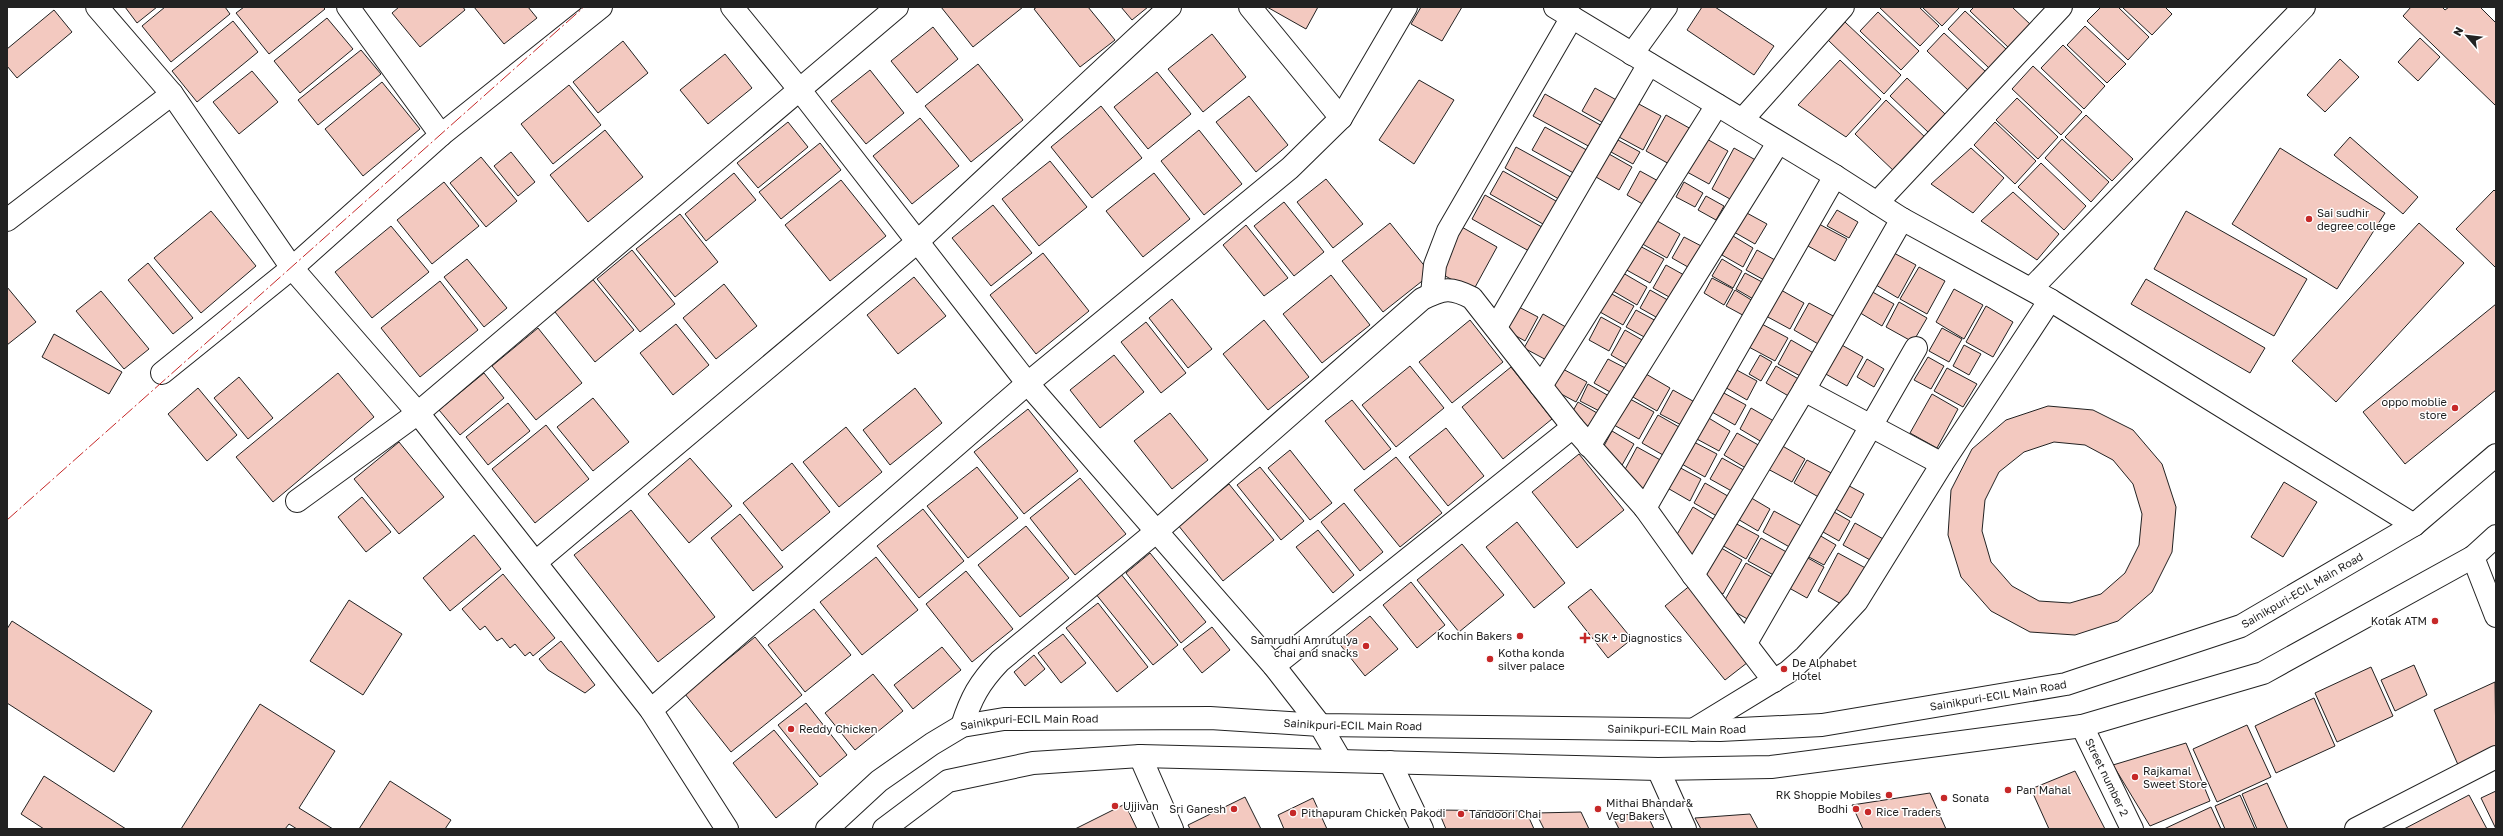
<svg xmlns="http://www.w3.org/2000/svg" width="2503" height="836" font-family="'Golos Text',sans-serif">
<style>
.building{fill:#f3c9c0;stroke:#222;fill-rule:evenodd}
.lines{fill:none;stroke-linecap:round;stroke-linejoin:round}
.street-casing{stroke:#222;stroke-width:24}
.secondary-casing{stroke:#222;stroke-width:24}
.street{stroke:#fff;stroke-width:22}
.secondary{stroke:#fff;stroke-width:22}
.power{stroke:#c62828;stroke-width:1;stroke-dasharray:14 3 2 3;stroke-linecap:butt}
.poi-dot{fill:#c62828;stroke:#fff;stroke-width:1.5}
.labels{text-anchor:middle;stroke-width:3;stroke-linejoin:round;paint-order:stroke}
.poi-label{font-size:11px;fill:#222;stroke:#fff;text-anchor:start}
.street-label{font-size:11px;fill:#222;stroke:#fff}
</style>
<rect width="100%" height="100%" fill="#fff"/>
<!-- building -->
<path class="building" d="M125,7H157L137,23Z
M165,7H225L230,14L171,62L142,26Z
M244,7H323L325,9L269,54L236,13Z
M399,7H463L465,10L420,47L392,13Z
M474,7H528L537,18L504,44Z
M941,7H1023L973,47Z
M1037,7H1088L1115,40L1080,67L1034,9Z
M1121,7H1148L1132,20Z
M1267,7H1318L1306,29Z
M1421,7H1462L1442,41L1411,24Z
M1702,7H1715L1774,46L1754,75L1687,30Z
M1879,7H1919L1939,26L1920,46Z
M1922,7H1960L1942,26Z
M1974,7H2012L2031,25L2009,48L1970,11Z
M2101,7H2118L2149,37L2128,60L2087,21Z
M2122,7H2165L2172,14L2152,35Z
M2411,7H2442L2445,10L2449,7H2480L2496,23V106L2403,16Z
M54,10L72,32L17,78L7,66V49Z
M1965,11L2006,49L1989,68L1948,29Z
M1878,12L1919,51L1901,70L1860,31Z
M327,18L353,49L300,93L274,61Z
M233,21L258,52L197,102L172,71Z
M1845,22L1901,75L1884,94L1828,40Z
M2085,26L2126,64L2107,83L2067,45Z
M933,27L958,59L917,93L891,61Z
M1944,33L1986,72L1969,91L1927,51Z
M1212,34L1246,77L1203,112L1168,69Z
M2420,38L2440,57L2418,81L2398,62Z
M623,41L648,73L598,113L573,82Z
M2063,45L2105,86L2084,109L2041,68Z
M361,50L381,74L318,125L298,100Z
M725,54L752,88L708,124L680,90Z
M2340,59L2359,77L2325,112L2307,95Z
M1840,60L1881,99L1846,137L1798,105Z
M978,64L1023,120L971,162L925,106Z
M2033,66L2082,112L2061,135L2012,89Z
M870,70L904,113L866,144L831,101Z
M252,71L278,102L239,134L213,102Z
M1157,72L1191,114L1148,149L1114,107Z
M1907,78L1945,114L1928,132L1890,96Z
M1419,80L1454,100L1414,164L1379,140Z
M382,82L420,129L363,176L325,129Z
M569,85L601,125L553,164L521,124Z
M1595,88L1620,102L1607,125L1582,111Z
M1545,94L1604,127L1592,148L1533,116Z
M1249,96L1288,145L1256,172L1216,122Z
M2017,98L2058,137L2038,159L1996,120Z
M1886,100L1927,139L1896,173L1855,134Z
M1637,103L1661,116L1643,150L1619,137Z
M1101,106L1142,158L1092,198L1051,147Z
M1666,115L1691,129L1671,165L1646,151Z
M2086,115L2133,159L2112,181L2065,137Z
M920,118L959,166L912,204L873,156Z
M788,122L808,147L758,188L737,163Z
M1995,122L2036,161L2015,184L1974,145Z
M1545,127L1592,153L1579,176L1532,150Z
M605,130L643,177L588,222L550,175Z
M1199,130L1242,184L1204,215L1161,161Z
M2350,137L2418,197L2403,214L2334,155Z
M1705,138L1728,151L1709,184L1687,172Z
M2062,139L2109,182L2091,202L2045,158Z
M1618,140L1640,152L1633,164L1611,152Z
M820,143L841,170L781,219L759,192Z
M1516,147L1576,180L1564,202L1505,168Z
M1734,148L1761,163L1739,204L1712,189Z
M1971,148L2004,178L1973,213L1931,184Z
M2280,148L2385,213L2337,289L2232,224Z
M511,152L535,182L518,196L494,166Z
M1609,154L1632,167L1619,190L1596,177Z
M481,157L517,201L486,227L450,183Z
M1050,161L1087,207L1039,246L1002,199Z
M2041,163L2086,206L2064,230L2018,187Z
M1503,171L1563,205L1550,228L1490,194Z
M1640,171L1660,182L1646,206L1627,195Z
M734,173L756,200L706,241L685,214Z
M1154,173L1190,219L1143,257L1106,211Z
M1326,179L1363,224L1333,248L1297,202Z
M841,180L886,236L830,281L785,225Z
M444,182L479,226L432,264L397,220Z
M1684,182L1703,193L1695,207L1676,197Z
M2494,190L2496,192V268L2456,229Z
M2013,192L2059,234L2037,260L1981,221Z
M1485,195L1549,231L1536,255L1472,219Z
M1706,196L1724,206L1716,220L1698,210Z
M1284,202L1324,252L1294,276L1254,226Z
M993,205L1032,253L991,286L952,238Z
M1837,210L1858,222L1849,238L1827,226Z
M211,211L256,266L201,313L154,258Z
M2186,211L2307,279L2274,336L2154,269Z
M1745,212L1767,224L1755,244L1734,232Z
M680,214L718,262L675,297L636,249Z
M1652,218L1680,234L1667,258L1639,242Z
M1390,223L1431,274L1383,312L1342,261Z
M2419,223L2464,263L2336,402L2292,361Z
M1819,224L1847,239L1835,261L1808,246Z
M1246,225L1288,278L1264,296L1223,245Z
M391,226L429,272L372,318L335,272Z
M1460,226L1497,247L1473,291L1436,271Z
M1733,236L1753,248L1743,267L1722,255Z
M1684,237L1707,249L1695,271L1672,258Z
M1636,244L1664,259L1650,283L1623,268Z
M632,250L675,304L640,332L597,279Z
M1757,250L1775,260L1764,280L1746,270Z
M1043,253L1089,311L1036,354L990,295Z
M1894,253L1916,265L1898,298L1876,285Z
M467,259L507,308L484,327L444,277Z
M1722,259L1742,271L1733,288L1712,276Z
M148,263L193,318L173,334L128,280Z
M1666,265L1684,275L1671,298L1653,288Z
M1919,267L1945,281L1927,314L1900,299Z
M1623,273L1647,287L1637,305L1613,291Z
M1745,273L1764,283L1755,300L1736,289Z
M1331,275L1370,325L1322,363L1283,314Z
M590,276L634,330L595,362L551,307Z
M914,277L946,316L898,354L867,315Z
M1712,278L1733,289L1724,305L1704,293Z
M2146,279L2265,348L2250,373L2131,304Z
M440,281L478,330L420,377L381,328Z
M724,284L757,326L716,359L683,318Z
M7,287L36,322L7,345Z
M1954,289L1983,305L1964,339L1936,322Z
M1650,290L1673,303L1663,321L1640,308Z
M1735,290L1758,304L1750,319L1726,306Z
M1781,290L1804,303L1790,329L1766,316Z
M1869,290L1894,304L1882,326L1857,311Z
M101,291L149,349L124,369L76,311Z
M1610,293L1634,306L1623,325L1600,312Z
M1172,299L1212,349L1188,368L1149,318Z
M1899,302L1927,318L1913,342L1886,327Z
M1809,303L1835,317L1820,345L1794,330Z
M2496,304V390L2405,464L2363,412Z
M1515,305L1538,317L1525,341L1502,328Z
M1986,306L2013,322L1993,357L1966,342Z
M1636,310L1658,322L1648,339L1626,327Z
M1543,314L1571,330L1552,363L1524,348Z
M1601,317L1621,328L1609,351L1589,340Z
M1264,320L1309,377L1268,410L1223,354Z
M1470,320L1503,362L1452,403L1419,362Z
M1146,322L1186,373L1161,393L1121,342Z
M1760,323L1788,338L1775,361L1747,346Z
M676,324L709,365L673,395L640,353Z
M538,328L582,383L536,420L492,366Z
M1942,328L1962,339L1949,362L1929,351Z
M1625,330L1649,344L1635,369L1611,355Z
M54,334L122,372L109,394L42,357Z
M1791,340L1817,355L1804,378L1778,364Z
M1840,344L1863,357L1847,386L1824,373Z
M1964,345L1981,354L1969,375L1953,366Z
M1114,355L1144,392L1100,428L1070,390Z
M1760,355L1772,362L1761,381L1749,374Z
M1928,357L1944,366L1931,389L1914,380Z
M1608,359L1633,372L1619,397L1594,383Z
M1867,359L1884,369L1874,387L1857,377Z
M1410,366L1444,408L1396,447L1362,405Z
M1776,366L1802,381L1792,398L1766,383Z
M1511,367L1552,419L1503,459L1462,407Z
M1561,368L1587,382L1576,402L1550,388Z
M1733,368L1757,381L1747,400L1723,386Z
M1947,368L1977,384L1963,407L1934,391Z
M338,373L374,417L273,502L236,457Z
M484,373L504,398L460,435L439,410Z
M1646,374L1670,388L1657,411L1633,397Z
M239,377L273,418L248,439L214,398Z
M1588,384L1616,400L1607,415L1580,401Z
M198,388L237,435L207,461L168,414Z
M915,388L942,423L890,465L863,430Z
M1673,390L1700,405L1687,428L1660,414Z
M1722,392L1746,405L1735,425L1712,412Z
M1932,394L1958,409L1937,448L1910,433Z
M593,398L629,442L593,471L557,427Z
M1630,399L1654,412L1639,439L1614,425Z
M1352,400L1391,449L1364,470L1325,421Z
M1578,402L1604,417L1596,431L1570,416Z
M508,403L530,431L488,465L466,437Z
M2048,406L2093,410L2133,430L2162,464L2176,507L2172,552L2152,592L2118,621L2075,635L2030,632L1991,611L1961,577L1948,535L1951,490L1972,449L2006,420ZM2054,442L2085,445L2113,460L2133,484L2142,514L2139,545L2125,573L2101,594L2070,603L2039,601L2012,586L1991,562L1982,531L1985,500L1999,472L2024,452Z
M1751,408L1779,424L1767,445L1740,429Z
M1028,409L1078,471L1024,514L974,452Z
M1170,413L1208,460L1172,489L1134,441Z
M1658,415L1686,431L1670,459L1642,443Z
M1707,417L1730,431L1719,451L1695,438Z
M546,425L589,479L535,523L492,469Z
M846,427L882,472L839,507L803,462Z
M1446,428L1484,476L1448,506L1409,457Z
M1612,431L1634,444L1621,467L1599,455Z
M1737,433L1762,447L1749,470L1724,455Z
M1692,441L1717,454L1705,477L1680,463Z
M399,442L444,497L399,534L354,479Z
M1779,444L1805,459L1792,482L1766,468Z
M1637,447L1664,462L1647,492L1621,477Z
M1290,450L1332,503L1310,520L1268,468Z
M1579,454L1624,510L1577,548L1532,492Z
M1396,457L1442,513L1400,547L1354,490Z
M690,458L732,506L689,543L648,494Z
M1722,458L1749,473L1737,494L1710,479Z
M1807,460L1835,475L1822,499L1794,483Z
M792,463L830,512L782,551L743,503Z
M1675,465L1701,479L1690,501L1664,486Z
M977,467L1018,518L968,558L927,506Z
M1260,467L1304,521L1281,540L1237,485Z
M1080,478L1126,534L1075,575L1030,518Z
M1842,482L1864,494L1851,518L1829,505Z
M2284,482L2317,502L2283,557L2251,537Z
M1705,483L1733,499L1722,519L1694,503Z
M1229,484L1274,540L1223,581L1178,525Z
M1748,496L1770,509L1758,531L1736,518Z
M362,497L391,532L366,552L338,517Z
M1344,503L1383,552L1360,571L1321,522Z
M1693,507L1720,523L1700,558L1672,543Z
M1827,508L1850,521L1839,541L1816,528Z
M923,509L964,561L919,598L877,546Z
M631,510L715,617L658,662L574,555Z
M1774,511L1805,528L1793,549L1763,532Z
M740,514L783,567L753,591L711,538Z
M1517,522L1565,583L1534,608L1486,547Z
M1733,522L1759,536L1746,559L1720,544Z
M1855,523L1885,540L1872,561L1843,545Z
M1026,526L1069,578L1020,617L978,565Z
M1318,530L1354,575L1333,593L1296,547Z
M474,535L501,569L450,611L423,578Z
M1819,535L1836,545L1824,565L1807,556Z
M1761,538L1792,555L1779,578L1748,561Z
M1462,544L1504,595L1459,632L1417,580Z
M1716,545L1742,560L1723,594L1697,579Z
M1150,553L1206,622L1181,643L1126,573Z
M1799,553L1824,567L1807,598L1782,584Z
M1838,553L1871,571L1850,609L1818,591Z
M876,557L918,610L862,655L820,602Z
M1746,563L1777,580L1753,622L1722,605Z
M966,571L1013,629L972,662L926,604Z
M1120,573L1178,645L1153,665L1095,593Z
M503,574L555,638L533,656L530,652L525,656L515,644L510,648L502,638L497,641L485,626L480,630L462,609Z
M1411,582L1445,625L1417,648L1383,605Z
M1692,584L1752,659L1725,680L1665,606Z
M1591,589L1632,639L1608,658L1568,607Z
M349,600L402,634L363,695L310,661Z
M1098,603L1148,667L1117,692L1066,628Z
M814,609L851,655L805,692L768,645Z
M1370,616L1398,649L1365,676L1338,642Z
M12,621L152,711L114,772L7,703V629Z
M1212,627L1230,650L1202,673L1183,649Z
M1063,634L1086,663L1061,683L1038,653Z
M755,637L802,695L731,752L685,694Z
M561,641L595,685L585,693L548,670L539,659Z
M942,647L961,670L913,709L894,685Z
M1034,655L1045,669L1025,686L1014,672Z
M2414,665L2427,695L2395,711L2381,680Z
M2371,667L2393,716L2337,742L2315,693Z
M873,674L903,711L855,750L825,713Z
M2495,682L2496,750L2459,767L2434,710Z
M2314,698L2335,746L2276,773L2255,726Z
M806,703L847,755L820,777L778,725Z
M260,704L335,751L299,808L333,829H297L289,824L285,829H181Z
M2247,725L2271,777L2217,802L2193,749Z
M774,730L818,784L776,818L733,763Z
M2186,743L2210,801L2150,826L2113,765Z
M2075,771L2105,829H2049L2031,789Z
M44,776L126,829H44L21,814Z
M390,781L451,820L445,829H359Z
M2267,783L2288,829H2257L2242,794Z
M2496,791V829L2481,798Z
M1930,793L1946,829H1863L1852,805Z
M2240,795L2255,829H2225L2215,806Z
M2469,795L2487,829H2404Z
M1245,797L1261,829H1190L1188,825Z
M1313,798L1327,829H1284L1278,815Z
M1125,804L1137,829H1075Z
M2211,807L2221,829H2164Z
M1438,810L1526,811L1534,829H1446Z
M1581,812L1589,829H1544L1536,813Z
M1647,814L1654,829H1619L1612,815Z
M1750,814L1758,829H1701L1695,818Z"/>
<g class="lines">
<!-- street casing -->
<g class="street-casing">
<g id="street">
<path d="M97,7L172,94L292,268L418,413L651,710L727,829"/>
<path d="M348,7L441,135"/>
<path d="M732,7L799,89L1028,384L1274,666L1320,725L1341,761"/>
<path d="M1250,7L1341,118"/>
<path d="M1555,7L1835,176L1902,219L2050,300L2414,525"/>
<path d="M1632,54L1666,7"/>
<path d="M1742,120L1843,7"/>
<path d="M1877,203L2061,7"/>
<path d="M7,220L172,94"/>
<path d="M2031,289L2304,7"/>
<path d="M1432,294L1435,265L1448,231L1572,17"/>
<path d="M1496,327L1649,64"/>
<path d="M162,373L292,268L441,135L601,7"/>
<path d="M1541,386L1717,105"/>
<path d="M1804,390L1942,464"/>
<path d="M1589,446L1778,143"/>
<path d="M297,501L418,413L897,7"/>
<path d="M1645,508L1835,176"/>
<path d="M2473,557L2496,616"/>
<path d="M536,562L916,243L1170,7"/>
<path d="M1693,575L1804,390L1902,219"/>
<path d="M1746,643L1916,348"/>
<path d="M1274,666L1573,427L1645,508L1693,575L1774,681"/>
<path d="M651,710L1028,383L1290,168L1341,118L1406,7"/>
<path d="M962,726C971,698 979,683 1000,661L1157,531L1422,299C1444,288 1451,287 1472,298L1573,427"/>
<path id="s1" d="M2082,726L2132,829"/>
<path d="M1693,730L1788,672L1805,657L1857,601L1942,464L2050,300"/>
<path d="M1140,756L1172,829"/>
<path d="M1390,762L1422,829"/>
<path d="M1658,769L1685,829"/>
<path d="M2356,829L2496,757"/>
</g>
</g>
<!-- secondary casing -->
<g class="secondary-casing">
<g id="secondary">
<path id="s2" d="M827,829L879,781L932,744L962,726L1004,719L1210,718L1320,725L1720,730L1822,725L2066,684L2241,626L2414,525L2496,455"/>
<path d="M884,829L948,781L1033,763L1140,756L1658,769L1771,767L2082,726L2263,673L2473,557L2496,536"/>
</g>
</g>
<!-- street -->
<use href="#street" class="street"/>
<!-- secondary -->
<use href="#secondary" class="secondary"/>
<!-- power -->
<path class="power" d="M7,520L584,7"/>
</g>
<!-- markers -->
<g class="poi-dot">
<circle cx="2309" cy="219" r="4"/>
<circle cx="2455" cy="408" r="4"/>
<circle cx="2435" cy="621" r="4"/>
<circle cx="1520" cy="636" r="4"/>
<path d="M1583 632h4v4h4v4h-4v4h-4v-4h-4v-4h4z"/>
<circle cx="1366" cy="646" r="4"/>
<circle cx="1490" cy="659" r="4"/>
<circle cx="1784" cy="669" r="4"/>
<circle cx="791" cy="729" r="4"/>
<circle cx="2135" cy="777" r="4"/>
<circle cx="2008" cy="790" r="4"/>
<circle cx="1889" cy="795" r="4"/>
<circle cx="1944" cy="798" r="4"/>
<circle cx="1115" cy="806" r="4"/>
<circle cx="1234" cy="809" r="4"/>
<circle cx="1598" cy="809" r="4"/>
<circle cx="1856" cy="809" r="4"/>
<circle cx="1868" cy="812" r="4"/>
<circle cx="1293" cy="813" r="4"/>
<circle cx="1461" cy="814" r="4"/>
</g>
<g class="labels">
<!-- poi labels -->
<g class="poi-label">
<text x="2317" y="217">Sai sudhir<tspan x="2317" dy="13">degree college</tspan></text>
<text x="2447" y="406" text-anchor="end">oppo moblie<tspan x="2447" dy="13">store</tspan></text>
<text x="2427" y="625" text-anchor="end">Kotak ATM</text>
<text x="1512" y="640" text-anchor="end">Kochin Bakers</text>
<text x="1594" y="642">SK + Diagnostics</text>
<text x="1358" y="644" text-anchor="end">Samrudhi Amrutulya<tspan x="1358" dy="13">chai and snacks</tspan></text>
<text x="1498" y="657">Kotha konda<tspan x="1498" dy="13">silver palace</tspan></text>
<text x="1792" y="667">De Alphabet<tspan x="1792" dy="13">Hotel</tspan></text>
<text x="799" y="733">Reddy Chicken</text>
<text x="2143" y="775">Rajkamal<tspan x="2143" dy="13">Sweet Store</tspan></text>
<text x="2016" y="794">Pan Mahal</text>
<text x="1881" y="799" text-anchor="end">RK Shoppie Mobiles</text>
<text x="1952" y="802">Sonata</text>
<text x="1606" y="807">Mithai Bhandar&amp;<tspan x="1606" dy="13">Veg Bakers</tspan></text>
<text x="1123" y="810">Ujjivan</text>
<text x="1226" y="813" text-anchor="end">Sri Ganesh</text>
<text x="1848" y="813" text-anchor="end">Bodhi</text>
<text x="1876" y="816">Rice Traders</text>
<text x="1301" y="817">Pithapuram Chicken Pakodi</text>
<text x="1469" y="818">Tandoori Chai</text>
</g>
<!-- street labels -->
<g class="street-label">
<text dy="4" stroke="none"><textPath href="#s2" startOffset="1534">Sainikpuri-ECIL Main Road</textPath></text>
<text dy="4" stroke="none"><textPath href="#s2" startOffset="1210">Sainikpuri-ECIL Main Road</textPath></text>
<text dy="4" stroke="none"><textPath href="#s2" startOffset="238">Sainikpuri-ECIL Main Road</textPath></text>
<text dy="4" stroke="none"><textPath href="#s2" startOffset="562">Sainikpuri-ECIL Main Road</textPath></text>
<text dy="4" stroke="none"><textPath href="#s2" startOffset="886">Sainikpuri-ECIL Main Road</textPath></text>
<text dy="4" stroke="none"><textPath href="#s1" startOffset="57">Street number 2</textPath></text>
</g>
</g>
<!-- border -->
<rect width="2503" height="836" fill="none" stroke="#222222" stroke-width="16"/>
<!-- north arrow -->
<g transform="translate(2467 36) rotate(298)" stroke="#ffffff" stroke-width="3" paint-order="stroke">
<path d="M0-3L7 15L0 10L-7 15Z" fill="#222222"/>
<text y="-6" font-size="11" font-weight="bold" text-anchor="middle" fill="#222222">N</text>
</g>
</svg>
